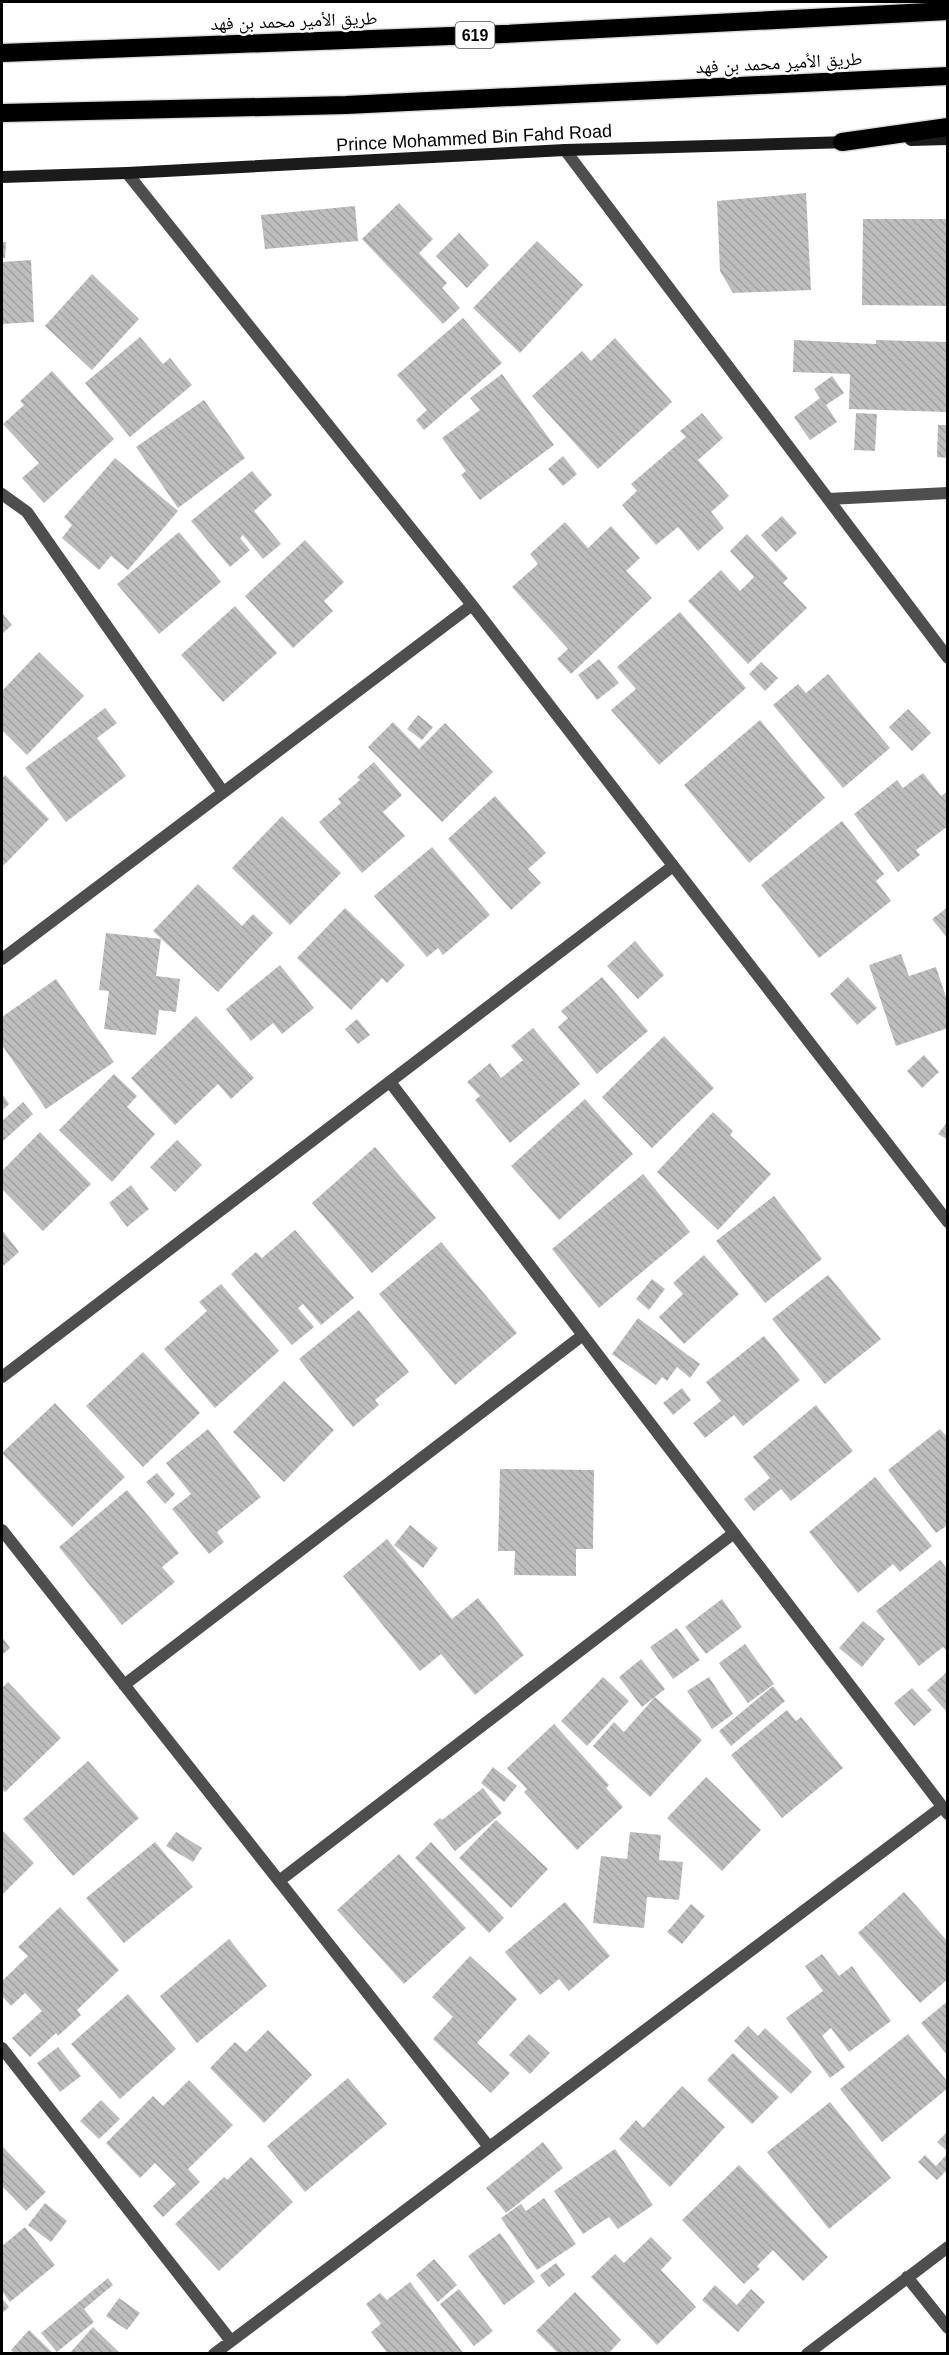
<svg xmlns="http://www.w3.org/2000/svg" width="949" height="2355" font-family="Helvetica,'Noto Naskh Arabic',sans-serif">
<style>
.building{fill:url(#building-back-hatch)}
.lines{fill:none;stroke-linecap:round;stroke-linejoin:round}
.motorway-casing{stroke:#dbdbdb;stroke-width:21}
.minor{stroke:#4e4e4e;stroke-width:12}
.secondary{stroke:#1b1b1b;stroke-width:12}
.motorway{stroke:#000;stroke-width:18}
.labels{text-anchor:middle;stroke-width:5;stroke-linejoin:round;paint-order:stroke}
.shield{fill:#fff;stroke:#4c4c4c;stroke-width:1.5}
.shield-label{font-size:16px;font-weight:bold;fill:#000}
.street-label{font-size:18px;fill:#000;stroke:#fff}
</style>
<defs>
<pattern id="building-back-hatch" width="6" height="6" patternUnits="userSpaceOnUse" patternTransform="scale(1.5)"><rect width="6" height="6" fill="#bebebe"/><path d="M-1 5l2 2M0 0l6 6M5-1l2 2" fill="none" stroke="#a2a2a2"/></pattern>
</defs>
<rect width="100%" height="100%" fill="#fff"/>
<!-- building -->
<path class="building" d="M806,193L811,290L733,293L720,271L717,201Z
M399,203L433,239L419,253L447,283L442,288L460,308L443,324L362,239Z
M355,206L358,241L265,249L261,215Z
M863,219H948V306L862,305Z
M459,233L489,265L467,288L436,256Z
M537,241L583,285L520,353L473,308Z
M2,242H6L5,258H2Z
M31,260L34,322L2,324V262Z
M92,274L139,319L92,370L45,326Z
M463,318L502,363L424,430L416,420L427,410L397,375Z
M140,337L163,364L170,358L192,385L130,437L85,383Z
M615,338L672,402L598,469L532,396L582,351L591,361Z
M794,340L876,344V340L948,342V412L849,409L850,374L793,372Z
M52,371L114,439L44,503L22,478L39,463L3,424L24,405L20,401Z
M502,374L554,445L480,500L461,475L466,471L442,438L480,410L470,398Z
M832,376L844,393L826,405L837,422L810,440L794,417L820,398L814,389Z
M204,400L245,458L178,508L136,447Z
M702,413L723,438L698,460L729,496L711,512L724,528L698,551L678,527L656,545L622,505L637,491L631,484L686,437L680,431Z
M856,413L877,414L875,451L854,450Z
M938,425H948V458L937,457Z
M563,456L577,474L563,486L548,469Z
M115,458L178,511L128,570L111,556L99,570L62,538L72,525L64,517Z
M252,471L272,495L254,511L281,544L263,559L243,535L240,538L250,550L230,567L191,521Z
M782,516L797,533L776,552L761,535Z
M565,522L588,548L611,526L640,558L626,571L652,598L571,674L557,659L568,649L512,587L538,564L530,554Z
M179,532L221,582L159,634L117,584Z
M747,534L788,578L783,583L807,608L748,664L688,601L721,570L740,591L754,577L730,551Z
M305,540L344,582L324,601L333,611L293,648L245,596Z
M235,606L277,653L223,702L181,655Z
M680,612L746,688L659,765L611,710L636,689L617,667Z
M2,613L12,625L2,634Z
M39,652L84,696L27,755L2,730V691Z
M599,659L619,683L597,700L578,675Z
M761,662L778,678L765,691L749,674Z
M828,674L890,748L843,788L773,705L798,684L806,693Z
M105,708L117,723L97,738L126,776L66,822L25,768Z
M908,709L931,733L912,751L889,727Z
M418,715L433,727L422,740L407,729Z
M760,720L825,798L749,863L684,785Z
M393,722L419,749L445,723L493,772L442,822L368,747Z
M374,762L402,795L383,812L405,836L362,873L319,822L341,803L338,799L360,780L357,777Z
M923,773L941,796L948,791V826L916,850L920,855L898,872L854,814L897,780L903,788Z
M5,775L49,819L2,867V779Z
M495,796L546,853L528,869L541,883L511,910L448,839Z
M282,816L341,873L290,925L232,868Z
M842,821L884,874L876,881L891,901L819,958L761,885Z
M432,847L490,915L443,955L438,948L427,957L374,896Z
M198,884L242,926L253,914L273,933L218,992L153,931Z
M948,907V939L932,919Z
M345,908L405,965L387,983L382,978L351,1010L297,958Z
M106,933L161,939L156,976L180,979L176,1012L159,1010L156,1035L104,1029L109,991L99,990Z
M635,941L664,975L638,999L607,966Z
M901,954L909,976L936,967L948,1003V1028L896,1046L869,965Z
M280,965L314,1008L282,1034L273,1023L251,1041L226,1009Z
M602,977L648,1031L597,1074L558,1027L568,1018L561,1011Z
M848,977L877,1008L857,1025L830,994Z
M56,979L114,1062L46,1109L2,1045V1017Z
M196,1016L254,1078L231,1099L218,1084L175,1125L131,1078Z
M357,1019L370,1035L358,1044L345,1029Z
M533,1028L580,1084L510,1143L475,1100L480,1096L467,1082L490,1063L501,1078L523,1060L511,1046Z
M664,1036L714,1088L652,1148L602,1097Z
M924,1055L939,1072L922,1088L907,1071Z
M114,1074L137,1096L127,1107L155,1134L112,1182L59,1130Z
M2,1094L9,1104L2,1111Z
M585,1099L633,1154L559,1220L511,1166Z
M23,1102L33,1114L2,1142V1121Z
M713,1112L733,1131L730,1135L771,1174L718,1230L657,1172Z
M948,1121V1140L938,1134Z
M40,1132L91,1184L43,1231L2,1189V1171Z
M177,1140L202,1165L175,1192L150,1167Z
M375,1147L436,1218L372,1273L312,1203Z
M643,1174L690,1232L599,1308L552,1249Z
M131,1185L149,1209L127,1227L109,1203Z
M774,1196L822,1259L765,1303L716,1241Z
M2,1230L19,1252L2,1267Z
M295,1230L354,1298L321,1325L303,1304L298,1308L314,1327L292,1345L231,1274L256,1252L262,1258Z
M441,1242L517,1333L455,1385L379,1294Z
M704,1255L739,1294L684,1344L659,1317L683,1294L673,1283Z
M828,1275L881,1339L825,1384L772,1319Z
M652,1279L665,1289L649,1310L636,1299Z
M221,1284L279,1351L215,1408L164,1349L207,1311L199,1302Z
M359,1310L409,1372L375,1400L379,1405L353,1427L299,1359Z
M638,1318L700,1364L690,1378L677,1367L667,1381L662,1377L656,1385L612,1354Z
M764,1336L800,1380L743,1426L734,1415L705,1438L693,1423L721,1401L706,1382Z
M143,1352L200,1413L143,1467L86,1406Z
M284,1381L334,1430L284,1482L233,1432Z
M682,1388L691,1400L673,1415L663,1403Z
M55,1403L125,1477L72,1527L2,1453Z
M816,1405L853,1451L791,1501L781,1489L754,1511L744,1499L770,1478L753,1457Z
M208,1429L261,1497L217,1532L224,1542L209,1554L172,1509L191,1494L166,1463Z
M940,1429L948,1438V1525L936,1533L888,1470Z
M500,1469L594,1470L593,1549H576V1576L514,1575L515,1551H498Z
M157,1473L175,1494L165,1504L146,1482Z
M875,1477L932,1546L900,1572L893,1564L858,1593L809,1532Z
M127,1490L179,1553L162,1567L175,1582L122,1625L59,1547Z
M410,1525L438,1548L423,1568L394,1545Z
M387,1539L452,1619L478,1598L524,1655L475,1695L441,1654L420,1671L343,1576Z
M940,1560L948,1570V1652L943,1647L919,1666L876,1611Z
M722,1599L742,1627L706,1654L685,1627Z
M863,1621L885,1639L862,1667L839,1648Z
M677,1628L700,1660L673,1679L650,1647Z
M2,1637L10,1648L2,1655Z
M745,1644L774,1684L748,1703L719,1663Z
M641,1659L665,1689L642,1707L619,1677Z
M948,1671V1713L927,1690Z
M603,1677L629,1701L587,1746L561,1721Z
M709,1677L733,1714L712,1729L687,1691Z
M8,1682L61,1738L5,1792L2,1789V1688Z
M773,1686L785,1701L731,1746L719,1731Z
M912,1688L932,1710L914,1726L894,1703Z
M655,1697L702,1740L650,1797L593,1746L614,1722L624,1732Z
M787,1710L796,1721L801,1717L843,1768L782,1818L731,1755Z
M554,1724L609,1785L606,1788L623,1807L577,1850L524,1792L527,1789L507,1768Z
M88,1761L139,1818L73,1876L23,1819Z
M493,1767L517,1786L504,1802L481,1783Z
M706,1777L761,1830L722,1871L667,1818Z
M483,1788L502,1813L455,1851L433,1824L440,1818L442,1820Z
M496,1820L548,1869L511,1908L459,1858Z
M2,1830L34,1863L2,1895Z
M176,1832L202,1848L193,1862L166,1846Z
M630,1832L661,1835L659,1860L683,1862L679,1900L647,1897L644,1928L593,1923L601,1856L627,1859Z
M155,1842L193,1887L124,1943L86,1898Z
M431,1842L504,1918L489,1933L415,1858Z
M399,1854L466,1928L404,1984L337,1910Z
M904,1892L948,1942V1979L920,2003L858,1933Z
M565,1902L610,1956L569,1991L559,1979L540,1995L505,1952Z
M691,1904L705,1916L682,1944L667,1932Z
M60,1907L119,1970L77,2010L81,2015L58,2036L56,2033L30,2057L12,2038L42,2011L25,1993L11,2006L2,1996V1981L28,1956L18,1947Z
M229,1939L267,1986L197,2043L160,1996Z
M822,1954L839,1976L852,1966L891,2021L849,2052L831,2028L822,2036L845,2067L830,2078L786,2018L823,1991L805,1966Z
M470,1956L517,1999L477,2043L510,2073L491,2093L433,2039L453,2017L432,1997Z
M128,1994L176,2049L120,2099L71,2044Z
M948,2001V2056L921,2023Z
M748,2026L758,2036L765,2028L812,2072L791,2094L734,2041Z
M268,2030L312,2075L264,2123L210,2068L235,2042L246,2052Z
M529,2034L550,2053L530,2074L509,2055Z
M908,2034L948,2082V2088L882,2142L840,2089Z
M58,2047L81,2076L60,2092L37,2063Z
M733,2053L779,2097L752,2124L707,2080Z
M348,2078L387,2124L305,2192L267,2146Z
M189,2080L233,2125L188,2169L200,2182L163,2217L153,2206L176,2184L155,2163L140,2178L106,2143L153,2096L163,2106Z
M682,2086L725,2127L670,2187L619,2139L636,2120L643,2128Z
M101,2100L120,2119L99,2139L80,2121Z
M830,2102L891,2178L829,2229L767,2152Z
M948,2131V2152L937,2142Z
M543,2142L563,2168L506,2213L486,2188Z
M2,2146L46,2192L26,2211L2,2186Z
M615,2149L653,2205L618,2229L609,2217L583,2234L554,2191Z
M948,2153V2169L937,2180L918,2162L925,2155L936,2166Z
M251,2157L293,2202L219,2271L175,2224L224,2177L227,2180Z
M739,2165L828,2257L803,2281L773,2250L757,2266L760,2269L744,2284L682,2220Z
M544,2198L576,2244L537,2270L501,2218L521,2204L526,2211Z
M45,2203L67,2221L51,2242L28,2225Z
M25,2227L55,2265L10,2302L2,2291V2246Z
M500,2233L535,2282L504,2305L468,2256Z
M651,2237L672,2258L661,2270L696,2307L657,2345L591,2277L615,2254L624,2263Z
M434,2259L457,2285L438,2302L416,2275Z
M556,2263L565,2275L549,2287L540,2275Z
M108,2278L113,2285L84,2309L94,2322L57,2352L41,2333Z
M410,2282L464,2354H388L371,2332L381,2324L366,2304L380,2293L387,2300Z
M715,2285L737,2305L751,2289L765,2302L738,2332L702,2300Z
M459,2289L493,2331L474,2346L440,2304Z
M575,2292L621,2340L608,2354H559L536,2331Z
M2,2298L9,2307L2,2313Z
M119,2298L140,2313L127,2330L106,2316Z
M93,2327L121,2354H69Z
M29,2330L54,2354H15L11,2350Z"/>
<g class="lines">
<!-- motorway casing -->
<g class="motorway-casing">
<path id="motorway" d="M2,53L503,34L948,11
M2,113L346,105L948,76
M842,142L948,127"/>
</g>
<!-- minor -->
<path class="minor" d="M565,150L948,658
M127,173L472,605L948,1222
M2,494L27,512L223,792
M828,499L948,493
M2,959L472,605
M390,1082L948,1814
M2,1377L673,866
M2,1530L489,2147
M124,1685L583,1335
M279,1881L734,1533
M2,2048L231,2341
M907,2277L948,2328
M214,2354L942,1807
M807,2354L948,2247"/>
<!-- secondary -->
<path class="secondary" d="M911,140L948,139
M2,177L127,173L565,150L849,142"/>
<!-- motorway -->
<use href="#motorway" class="motorway"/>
</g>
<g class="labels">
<!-- shield labels -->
<rect class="shield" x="455.5" y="22" width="39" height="26" rx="4.5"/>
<g class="shield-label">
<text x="475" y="41">619</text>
</g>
<!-- street labels -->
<g class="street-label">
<text transform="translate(294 21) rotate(-2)" y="6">طريق الأمير محمد بن فهد</text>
<text transform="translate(779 63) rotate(-3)" y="6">طريق الأمير محمد بن فهد</text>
<text transform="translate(474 138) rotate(-3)" y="6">Prince Mohammed Bin Fahd Road</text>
</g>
</g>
<!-- border -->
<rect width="949" height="2355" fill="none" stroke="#000000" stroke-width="6"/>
</svg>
